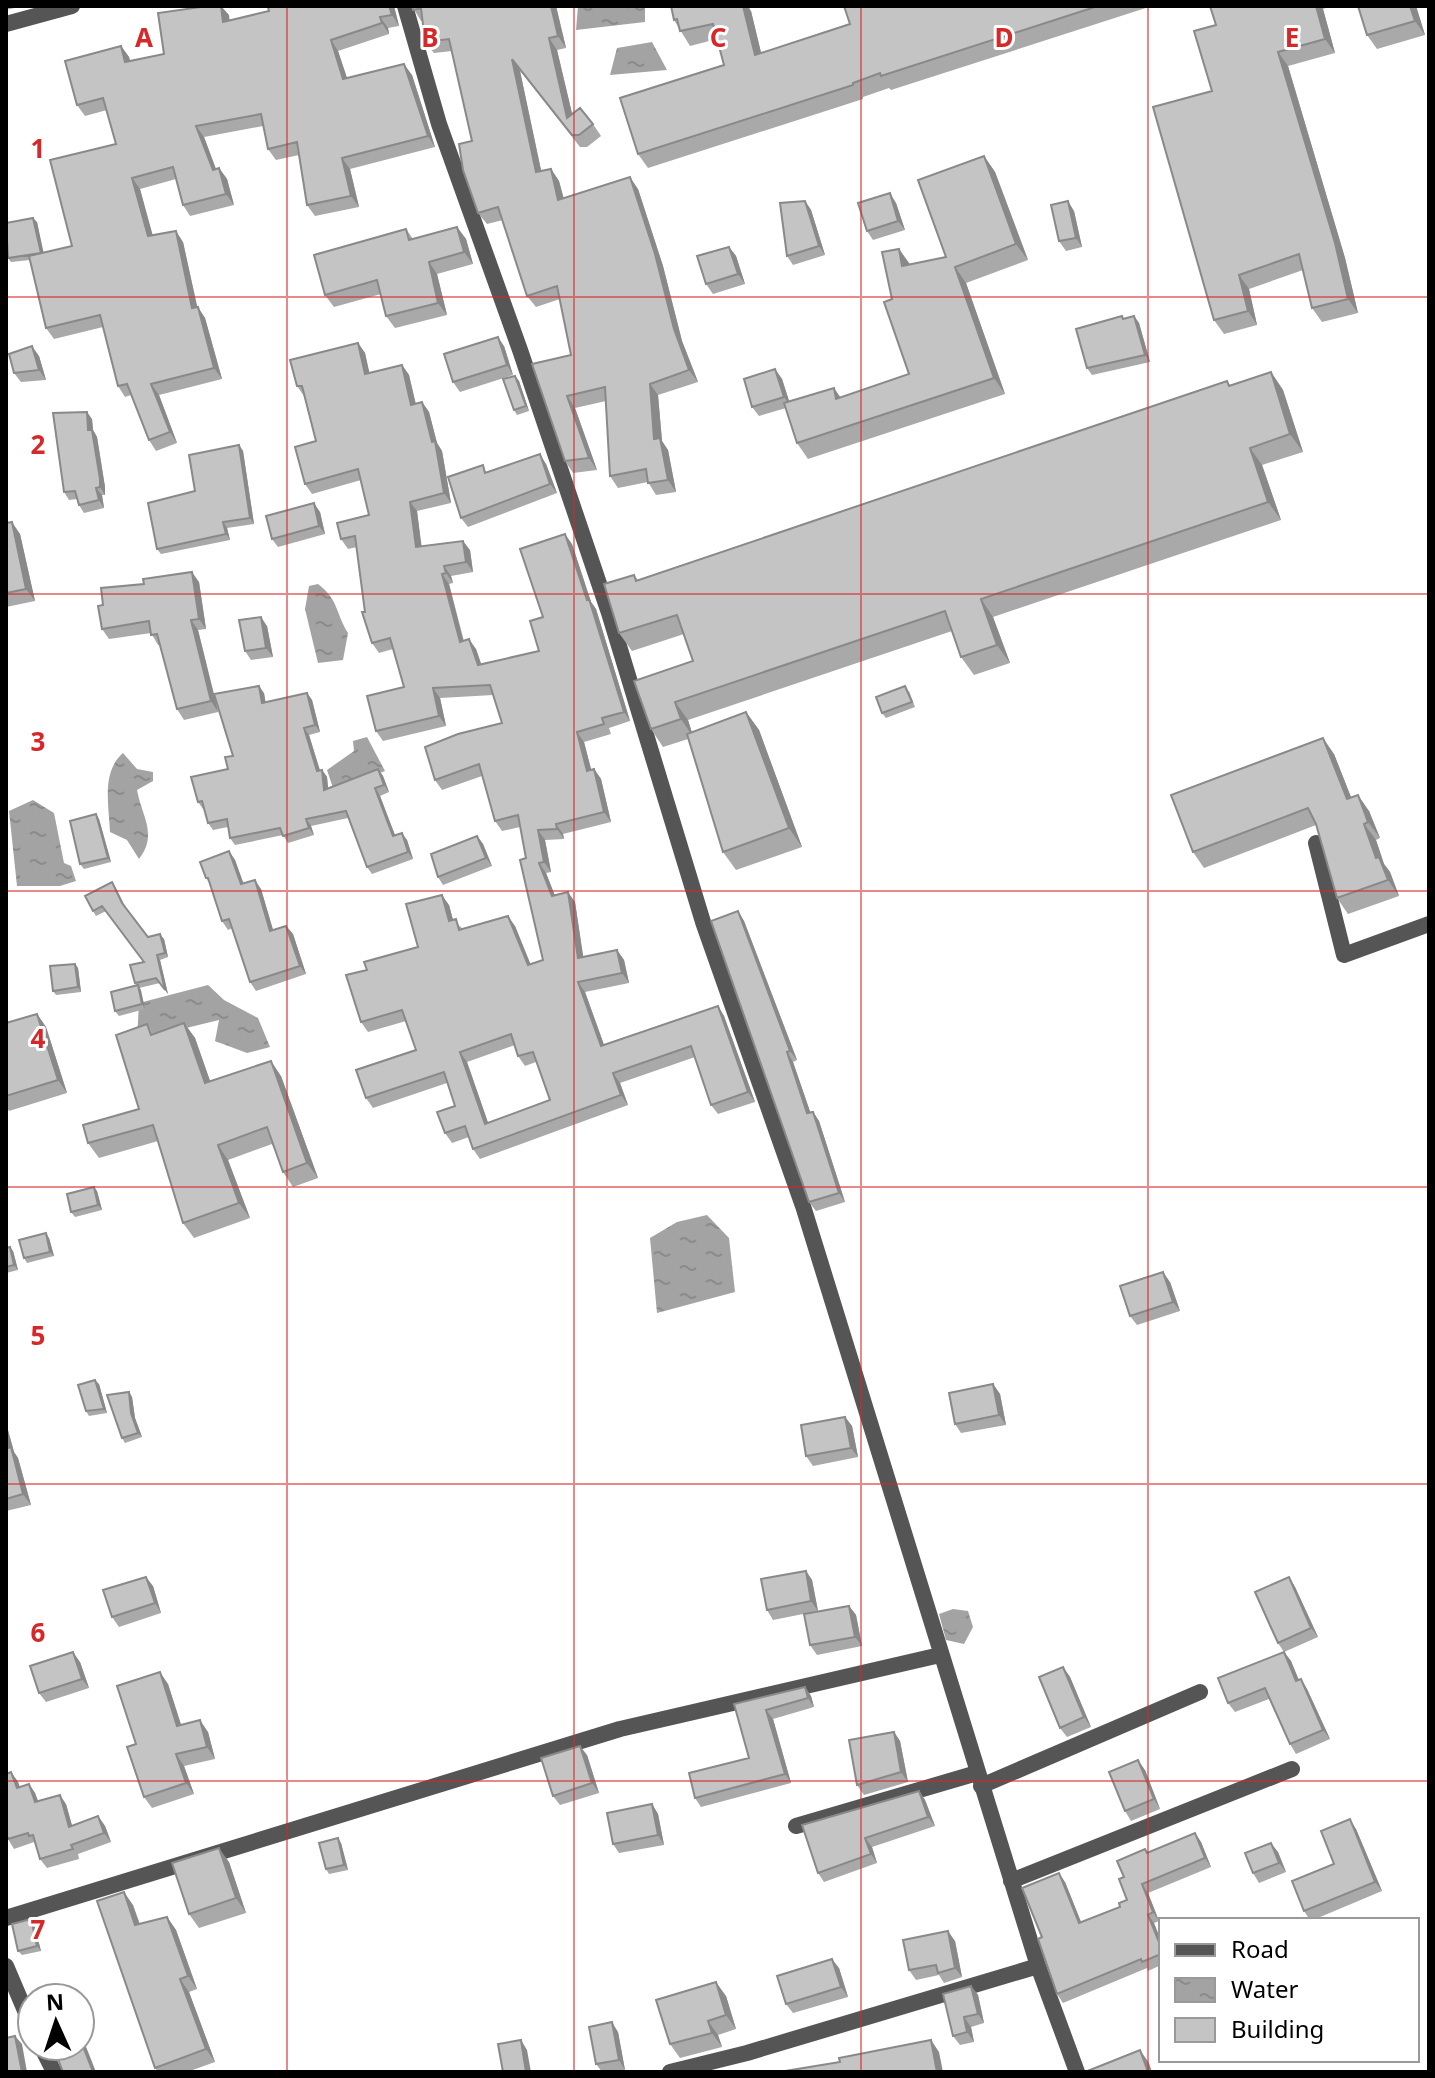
<svg xmlns="http://www.w3.org/2000/svg" width="1435" height="2078" font-family="'Noto Sans',sans-serif">
<style>
.water{fill:url(#water-ripples)}
.lines{fill:none;stroke-linecap:round;stroke-linejoin:round}
.minor{stroke:#555;stroke-width:16}
.wall{fill:#a9a9a9;fill-rule:evenodd}
.shaded-wall{fill:#898989}
.building{fill:#c4c4c4;stroke:#898989;stroke-width:2;fill-rule:evenodd}
.grid{fill:none;stroke:#d62828;stroke-width:2;stroke-opacity:0.55}
.grid-label{font-size:26px;text-anchor:middle;font-weight:bold;fill:#d62828;stroke:#fff;stroke-width:6;stroke-linejoin:round;paint-order:stroke}
</style>
<defs>
<pattern id="water-ripples" width="26" height="14" patternUnits="userSpaceOnUse" patternTransform="scale(2)"><rect width="26" height="14" fill="#a3a3a3"/><path d="M2 4q2-2 4 0t4 0M15 11q2-2 4 0t4 0" fill="none" stroke="#8b8b8b"/></pattern>
</defs>
<rect width="100%" height="100%" fill="#fff"/>
<!-- water -->
<path class="water" d="M578,6H645V22L576,30Z
M652,42L667,70L610,75L617,48Z
M318,584C339,600 335,612 348,633L343,660L318,663L305,609L309,586Z
M367,737L385,771L334,791L327,770L354,751L353,741Z
M123,753L137,769L153,772V781L137,790C142,817 158,834 139,859L127,840L110,832C109,806 101,772 123,753Z
M33,800L54,813L64,863L71,866L76,881L60,886H17L9,811Z
M208,985L224,1000L258,1018L270,1047L247,1053L215,1041L219,1020L137,1040L139,1003Z
M707,1215L729,1238L735,1292L657,1313L650,1238L677,1222Z
M953,1609L968,1611L973,1627L964,1644L946,1640L939,1614Z"/>
<g class="lines">
<!-- minor -->
<path class="minor" d="M405,6L439,124L520,350L609,613L703,922L803,1206L1038,1966L747,2053L670,2072
M6,24L72,6
M1316,843L1344,955L1429,924
M981,1786L1200,1692
M796,1826L977,1773
M1011,1881L1292,1769
M6,1918L620,1729L940,1655
M6,1966L32,2027
M1038,1966L1077,2072
M41,2046L54,2072"/>
</g>
<!-- wall -->
<path class="wall" d="M6,6H23L6,10Z
M270,6H394L399,26L388,28L389,34L338,51L347,78L412,75L435,147L350,169L359,207L315,216L307,205L299,155L276,160L268,149L263,126L204,137L216,169L219,168L227,179L234,205L190,216L183,205L176,179L140,189L152,235L183,242L197,307L205,318L222,379L159,395L177,443L156,451L149,440L131,395L125,397L118,386L103,327L54,339L46,328L30,260L11,262L8,258L37,222L43,253L72,246L116,144L107,110L85,116L77,105L121,46L129,57L130,61L164,54L229,15V21L269,11Z
M412,6H556L566,48L557,50L572,114L593,124L601,136L587,147H580L520,71L541,171L551,169L559,181L564,199L638,189L663,266L682,341L698,382L658,395L662,441L668,450L676,492L656,495L648,482L618,488L610,476L606,401L575,408L597,470L573,473L565,461L532,364L571,355L560,299L536,307L527,296L503,220L487,224L478,213L472,141L452,51L434,53L425,42L423,21H421Z
M844,6H1152L891,90L889,88L863,97V99L648,168L638,154L724,65L717,39L690,46L674,20L751,11L761,53L850,24Z
M1210,6H1331L1323,9L1335,53L1288,66L1345,258L1358,313L1322,322L1312,308L1303,270L1249,289L1257,325L1224,334L1214,320L1212,91L1216,25Z
M1416,6L1425,35L1377,49L1367,35Z
M984,156L995,172L1028,260L966,283L1005,394L808,459L797,443L786,408L759,416L752,407L775,369L782,379L789,401L841,397L909,374L892,299L899,249L910,264L946,257Z
M805,201L811,210L825,255L793,265L787,256Z
M896,203L905,230L873,240L867,231Z
M1074,211L1082,247L1066,251L1059,241Z
M457,227L466,239L473,264L437,274L447,315L395,328L386,316L381,294L334,307L325,295L406,229L413,239Z
M729,247L736,256L745,284L713,294L706,284Z
M1134,316L1139,323L1150,362L1092,375L1087,368L1124,319Z
M358,343L365,353L369,373L402,365L409,375L416,404L422,402L429,412L437,443L442,451L451,503L417,511L421,546L470,550L473,572L451,576L453,583L449,584L464,641L476,649L481,664L539,651L543,617L572,544L591,602L596,609L630,721L609,728L611,734L584,742L591,770L594,769L601,779L611,822L563,834L564,839L545,840L551,872L546,873L555,896L575,902L583,957L617,950L624,960L629,983L585,992L604,1045L718,1006L724,1016L755,1102L718,1114L711,1105L695,1057L620,1083L628,1105L480,1159L473,1149L469,1137L452,1143L445,1133L455,1106L447,1083L373,1108L366,1098L416,1050L406,1021L368,1032L361,1022L367,970L418,947L449,905L453,920L463,929L515,926L530,964L543,960L520,827L502,831L495,821L482,776L442,790L435,780L502,723L493,695L440,698L446,726L383,741L376,731L404,687L393,649L379,653L372,643L365,612L357,547L348,549L341,539L369,515L361,480L312,494L305,484L316,441L304,396L297,386ZM515,1045L518,1056L525,1066L536,1062L550,1100L488,1123L467,1062Z
M504,346L513,375L460,392L453,382Z
M39,356L46,380L21,382L14,373Z
M1271,372L1283,390L1303,452L1262,465L1281,520L993,617L1010,663L974,675L961,657L952,631L688,720L692,732L746,712L759,730L802,847L736,870L723,852L688,739L663,747L651,729L693,661L684,634L632,651L619,633L634,575L638,580L1227,381L1230,385Z
M515,376L519,381L529,411L517,415L514,410Z
M92,419L93,430L97,437L105,487V495H102L104,508L84,513L79,505L77,499L69,500L64,492Z
M239,445L243,451L254,524L227,528L230,540L161,554L157,549L195,491Z
M546,464L557,493L468,527L461,518L488,473Z
M320,512L325,534L278,547L272,539Z
M6,523L20,534L35,601L6,607Z
M199,582L206,629L198,630L214,694L264,693L265,702L307,693L312,700L320,732L309,735L320,770H322L327,777L328,788L378,769L383,776L389,792L380,796L391,825L395,835L407,840L413,859L372,874L367,867L348,818L311,826L314,835L288,843L283,835L235,845L230,838L228,827L213,830L208,823L204,809H203L198,802L228,769L233,756L216,701L218,712L184,720L177,709L160,645H158L151,633L109,639L102,629L103,605Z
M267,626L273,657L251,660L245,651Z
M909,691L915,707L886,718L882,713Z
M1334,754L1351,797L1369,811L1380,838L1376,840L1384,864L1390,872L1399,896L1348,914L1337,898L1316,825L1204,868L1193,852Z
M96,814L99,819L111,862L84,869L80,864Z
M477,836L483,844L492,866L443,885L438,877Z
M229,851L235,860L243,883L261,889L273,930L286,926L293,934L306,974L256,991L250,982L232,928L228,930L222,921L211,885L206,878Z
M115,886L125,906L148,937L164,939L168,957L160,960L168,994L160,983L139,988L145,1009L119,1016L115,1011L137,986L135,983L144,962L106,911L96,916L93,911Z
M738,911L744,921L797,1060L793,1062L810,1112H813L819,1121L845,1202L816,1211L809,1202Z
M75,964L78,968L81,992L56,995L53,991Z
M37,1014L46,1027L67,1093L9,1111L6,1106V1023Z
M184,1023L195,1038L210,1081L281,1076L318,1178L293,1187L283,1172L272,1144L228,1160L250,1218L194,1238L183,1223L158,1141L99,1158L88,1143L139,1109L147,1024L154,1034Z
M97,1191L102,1210L75,1217L71,1212Z
M49,1238L54,1256L27,1263L24,1258Z
M6,1248L13,1251L18,1270L6,1273Z
M1170,1282L1180,1311L1137,1325L1130,1316Z
M99,1384L107,1413L89,1416L86,1411Z
M993,1384L1000,1394L1006,1425L961,1433L955,1424Z
M129,1392L132,1397L135,1418L142,1437L125,1443L122,1438Z
M845,1417L852,1426L858,1457L813,1466L806,1456Z
M6,1423L14,1452L18,1458L31,1505L6,1511Z
M806,1571L812,1580L818,1611L773,1620L767,1610Z
M1289,1577L1295,1587L1318,1637L1284,1652L1291,1661L1299,1680L1301,1679L1307,1689L1330,1739L1296,1754L1290,1744L1269,1699L1235,1712L1228,1703L1284,1652L1278,1643Z
M153,1586L161,1613L119,1627L112,1617Z
M849,1606L856,1615L862,1646L817,1655L810,1645Z
M80,1662L89,1688L46,1702L39,1693Z
M1063,1667L1070,1677L1091,1727L1067,1737L1060,1728Z
M168,1684L181,1725L208,1732L215,1759L184,1766L194,1794L152,1808L144,1797L136,1744Z
M805,1687L811,1696L814,1707L773,1719L791,1783L701,1807L695,1798L749,1758L734,1704Z
M894,1732L900,1741L908,1782L864,1795L857,1785Z
M587,1755L599,1793L560,1805L553,1796Z
M1145,1770L1160,1809L1131,1821L1125,1811Z
M11,1772L18,1782L20,1787L29,1784L35,1793L38,1802L66,1804L72,1826L98,1816L105,1826L111,1842L78,1854L79,1859L47,1868L40,1859L34,1842L14,1849L8,1839Z
M919,1791L925,1800L935,1826L872,1847L877,1863L824,1882L818,1873Z
M652,1804L658,1814L664,1845L619,1853L613,1844Z
M1356,1829L1382,1891L1313,1920H1310L1304,1911Z
M1195,1833L1201,1842L1211,1867L1148,1893L1159,1921L1154,1923L1161,1941V1965L1148,1971L1147,1968L1063,2003L1057,1994L1042,1937L1065,1882L1081,1922L1120,1907L1127,1900L1124,1877L1148,1852Z
M341,1843L348,1870L329,1874L326,1869Z
M1278,1852L1286,1872L1259,1883L1253,1873Z
M229,1862L246,1913L199,1928L189,1914Z
M133,1905L140,1924L167,1917L176,1930L197,1989L189,1992L215,2062L187,2072H158L155,2068Z
M34,1924L41,1951L22,1955L18,1951Z
M955,1941L962,1977L944,1983L939,1975L916,1980L909,1970Z
M839,1968L848,1997L793,2013L786,2004Z
M971,1986L978,1995L984,2023L971,2027L974,2042L960,2045L953,2036Z
M726,1996L736,2029L718,2035L722,2047L680,2058L670,2044Z
M618,2032L625,2070L602,2072L596,2064Z"/>
<!-- shaded-wall -->
<path class="shaded-wall" d="M221,6L229,15L231,33L223,22Z
M389,6H394L399,26L392,15Z
M551,6H556L566,48L558,36Z
M743,6H748L751,11L765,69L755,55Z
M1316,6H1321L1323,9L1335,53L1325,39Z
M1410,6H1416L1425,35L1415,21Z
M380,17L388,28L389,34L382,23Z
M549,38L557,50L576,130L567,118Z
M331,40L338,51L351,90L343,79Z
M121,46L129,57L133,72L125,62Z
M1278,52L1288,66L1345,258L1358,313L1348,299Z
M512,59L520,71L544,184L536,172Z
M404,64L412,75L435,147L428,136Z
M196,126L204,137L220,180L213,170Z
M984,156L995,172L1028,260L1016,244Z
M342,158L350,169L359,207L351,196Z
M219,168L227,179L234,205L226,194Z
M551,169L559,181L567,212L558,200Z
M630,177L638,189L663,266L682,341L698,382L689,370L674,329Z
M132,178L140,189L156,247L148,236Z
M890,193L896,203L905,230L898,221Z
M805,201L811,210L825,255L819,246Z
M1068,201L1074,211L1082,247L1076,238Z
M33,218L37,222L45,259L41,254Z
M457,227L466,239L473,264L464,252Z
M176,231L183,242L200,319L192,308Z
M729,247L736,256L745,284L738,274Z
M899,249L910,265L902,266Z
M429,262L437,274L447,315L438,303Z
M955,267L966,283L1005,394L994,378Z
M1239,275L1249,289L1257,325L1248,311Z
M198,307L205,318L222,379L214,368Z
M1134,316L1139,323L1150,362L1145,355Z
M498,337L504,346L513,375L507,365Z
M358,343L365,353L372,384L365,374Z
M32,346L39,356L46,380L39,370Z
M402,365L409,375L418,415L411,405Z
M775,369L782,379L791,407L784,397Z
M1271,372L1283,390L1303,452L1290,434Z
M515,376L519,381L529,411L526,406Z
M151,384L159,395L177,443L170,432Z
M650,384L658,395L662,441L668,450L676,492L668,480L654,439Z
M834,388L845,404L836,399Z
M567,396L575,408L597,470L589,458Z
M422,402L429,412L437,443L442,451L451,503L444,493Z
M87,412L92,419L93,430L97,437L105,487V495L100,487L88,430Z
M239,445L243,451L254,524L250,518Z
M1250,448L1262,465L1281,520L1268,502Z
M540,454L546,464L557,493L550,484Z
M96,488L102,495L104,508L99,500Z
M410,502L417,511L423,557L416,547Z
M314,503L320,512L325,534L319,526Z
M12,522L20,534L35,601L26,589Z
M223,522L227,528L230,540L226,534Z
M565,534L572,544L591,602L596,609L630,721L624,712Z
M463,541L470,550L473,572L466,562Z
M444,566L451,576L453,583L446,573Z
M192,572L199,582L206,629L199,619Z
M442,574L449,584L466,652L460,642Z
M981,599L993,617L1010,663L997,645Z
M261,617L267,626L273,657L266,648Z
M191,620L198,630L218,712L211,701Z
M469,639L476,649L485,675L478,665Z
M259,686L264,693L267,710L262,703Z
M433,688L440,698L446,726L439,716Z
M307,693L312,700L320,732L315,725Z
M675,702L688,720L693,737L681,719Z
M746,712L759,730L802,847L789,828Z
M304,728L309,735L322,778L317,771Z
M577,732L584,742L594,780L587,771Z
M1323,738L1334,754L1358,815L1347,799Z
M378,769L383,776L389,792L384,785Z
M594,769L601,779L611,822L604,812Z
M322,770L327,777L329,797L324,790Z
M375,788L380,796L398,843L393,836L386,818Z
M1358,795L1369,811L1380,838L1368,822Z
M96,814L99,819L111,862L108,858Z
M306,819L311,826L314,835L309,828Z
M556,824L563,834L564,839L557,829Z
M1364,824L1376,840L1384,864L1390,872L1399,896L1388,880L1376,858Z
M538,830L545,840L551,872L544,862Z
M402,833L407,840L413,859L408,852Z
M477,836L483,844L492,866L486,858Z
M229,851L235,860L247,893L241,884Z
M539,863L546,873L559,906L552,896Z
M255,880L261,889L276,940L270,931Z
M568,892L575,902L585,968L578,958Z
M442,895L449,905L456,931L449,921Z
M738,911L744,921L797,1060L790,1051Z
M508,916L515,926L535,975L528,965Z
M286,926L293,934L306,974L300,966Z
M160,934L164,939L168,957L165,953Z
M617,950L624,960L629,983L622,973Z
M157,955L160,960L168,994L165,990Z
M75,964L78,968L81,992L78,987Z
M578,982L585,992L608,1056L601,1046Z
M138,985L141,990L145,1009L142,1004Z
M718,1006L724,1016L755,1102L748,1092Z
M37,1014L46,1027L67,1093L58,1080Z
M184,1023L195,1038L216,1098L205,1083Z
M460,1052L467,1062L492,1134L485,1124Z
M787,1052L793,1062L814,1123L807,1113Z
M271,1061L281,1076L318,1178L307,1163Z
M613,1073L620,1083L628,1105L621,1095Z
M813,1112L819,1121L845,1202L839,1193Z
M218,1145L228,1160L250,1218L239,1203Z
M94,1187L97,1191L102,1210L98,1205Z
M46,1233L49,1238L54,1256L50,1252Z
M10,1247L13,1251L18,1270L14,1265Z
M1163,1272L1170,1282L1180,1311L1173,1302Z
M95,1380L99,1384L107,1413L104,1409Z
M993,1384L1000,1394L1006,1425L999,1415Z
M129,1392L132,1397L135,1418L142,1437L138,1433L131,1413Z
M845,1417L852,1426L858,1457L851,1448Z
M6,1423L14,1452L18,1458L31,1505L23,1494L8,1448L6,1440Z
M806,1571L812,1580L818,1611L811,1601Z
M146,1577L153,1586L161,1613L155,1603Z
M1289,1577L1295,1587L1318,1637L1311,1628Z
M849,1606L856,1615L862,1646L855,1637Z
M73,1652L80,1662L89,1688L82,1679Z
M1284,1652L1291,1661L1303,1691L1296,1681Z
M1063,1667L1070,1677L1091,1727L1084,1717Z
M160,1672L168,1684L185,1737L177,1726Z
M1301,1679L1307,1689L1330,1739L1323,1730Z
M805,1687L811,1696L814,1707L808,1698Z
M766,1710L773,1719L791,1783L785,1774Z
M200,1720L208,1732L215,1759L207,1747Z
M894,1732L900,1741L908,1782L901,1772Z
M580,1746L587,1755L599,1793L592,1783Z
M176,1754L184,1766L194,1794L186,1783Z
M1138,1760L1145,1770L1160,1809L1154,1799Z
M11,1772L18,1782L23,1797L17,1788Z
M29,1784L35,1793L42,1811L35,1802Z
M919,1791L925,1800L935,1826L928,1817Z
M60,1795L66,1804L75,1836L69,1827Z
M652,1804L658,1814L664,1845L658,1835Z
M98,1816L105,1826L111,1842L104,1833Z
M1350,1819L1356,1829L1382,1891L1375,1882Z
M1195,1833L1201,1842L1211,1867L1205,1858Z
M338,1838L341,1843L348,1870L344,1865Z
M865,1838L872,1847L877,1863L871,1854Z
M1271,1843L1278,1852L1286,1872L1279,1863Z
M219,1848L229,1862L246,1913L236,1898Z
M1059,1873L1065,1882L1085,1932L1079,1923Z
M1142,1884L1148,1893L1159,1921L1153,1912Z
M124,1892L133,1905L144,1938L135,1925Z
M1148,1915L1154,1923L1161,1941V1947Z
M167,1917L176,1930L197,1989L188,1976Z
M31,1919L34,1924L41,1951L37,1946Z
M948,1931L955,1941L962,1977L955,1968Z
M832,1959L839,1968L848,1997L841,1987Z
M180,1979L189,1992L215,2062L206,2049Z
M716,1982L726,1996L736,2029L726,2015Z
M971,1986L978,1995L984,2023L978,2014Z
M964,2017L971,2027L974,2042L967,2032Z
M708,2021L718,2035L722,2047L712,2033Z
M612,2022L618,2032L625,2070L619,2060Z
M80,2032L81,2034L96,2072H93L80,2039Z
M15,2036L22,2044L27,2072H22Z
M521,2040L527,2050L531,2072H526Z
M931,2040L939,2052L943,2072H937Z
M1140,2050L1149,2063L1152,2072H1148Z"/>
<!-- building -->
<path class="building" d="M208,6H221L223,22L269,11L268,7L270,6H389L392,15L380,17L382,23L331,40L343,79L404,64L428,136L342,158L351,196L307,205L297,142L268,149L261,114L196,126L213,170L219,168L226,194L183,205L173,167L132,178L148,236L176,231L192,308L198,307L214,368L151,384L170,432L149,440L127,384L118,386L100,315L46,328L29,256L72,246L50,160L116,144L103,98L77,105L65,61L121,46L125,62L164,54L158,13Z
M412,6H551L558,36L549,38L567,118L580,108L593,124L579,135H572L512,59L536,172L551,169L558,200L630,177L655,254L674,329L689,370L650,384L654,439L660,438L668,480L648,483L646,469L610,476L605,387L567,396L589,458L565,461L532,364L571,355L557,286L527,296L498,207L478,213L463,170L459,144L472,141L449,39L425,42L421,8L413,10Z
M671,6H743L755,55L850,24L844,6H1098L881,76L880,73L853,83V85L638,154L620,98L724,65L713,24L680,31L677,19L674,20Z
M1210,6H1316L1325,39L1278,52L1335,243L1348,299L1312,308L1299,254L1239,275L1248,311L1214,320L1153,107L1212,91L1194,31L1216,25Z
M1358,6H1410L1415,21L1367,35Z
M984,156L1016,244L955,267L994,378L797,443L784,403L834,388L836,399L909,374L884,302L892,299L882,252L899,249L902,266L946,257L918,180Z
M890,193L898,221L867,231L858,203Z
M805,201L819,246L787,256L780,203Z
M1068,201L1076,238L1059,241L1051,205Z
M33,218L41,253L8,258L6,223Z
M457,227L464,252L429,262L438,303L386,316L377,280L325,295L314,255L406,229L409,240Z
M729,247L738,274L706,284L697,256Z
M1122,316L1123,319L1134,316L1145,355L1087,368L1076,329Z
M498,337L507,365L453,382L444,354Z
M358,343L365,374L402,365L411,405L422,402L432,442L435,441L444,493L410,502L416,547L463,541L466,562L444,566L446,573L442,574L460,642L469,639L478,665L539,651L530,621L543,617L520,549L565,534L587,600L589,599L624,712L602,718L604,724L577,732L587,771L594,769L604,812L556,824L557,829L538,830L544,862L539,863L552,896L568,892L578,958L617,950L622,973L578,982L601,1046L718,1006L748,1092L711,1105L691,1046L613,1073L621,1095L473,1149L465,1126L445,1133L437,1112L455,1106L444,1072L366,1098L356,1070L416,1050L402,1010L361,1022L346,975L367,970L364,962L418,947L406,904L442,895L449,921L456,919L459,930L508,916L528,965L543,960L520,860L526,858L518,815L495,821L479,764L435,780L425,747L458,734L502,723L490,685L433,688L439,716L376,731L367,696L404,687L390,638L372,643L362,612H365L355,536L341,539L337,523L369,515L358,469L305,484L295,447L316,441L302,386H297L290,360ZM511,1034L518,1056L533,1052L550,1100L485,1124L460,1052Z
M32,346L39,370L14,373L9,354Z
M775,369L784,397L752,407L744,379Z
M1271,372L1290,434L1250,448L1268,502L981,599L997,645L961,657L945,611L675,702L681,719L651,729L634,681L693,661L677,615L619,633L604,584L634,575L636,581L1227,381L1229,386Z
M515,376L526,406L514,410L503,379Z
M87,412L88,430H92L100,479V487L96,488L99,500L79,505L75,491L64,492L53,413Z
M239,445L250,518L223,522L226,534L157,549L148,503L195,491L189,455Z
M540,454L550,484L461,518L448,477L483,465L485,473Z
M314,503L319,526L272,539L266,516Z
M12,522L26,589L6,593V523Z
M192,572L199,619L191,620L211,701L177,709L157,634L151,635L149,621L102,629L98,606L103,605L101,588L144,584L143,579Z
M261,617L266,648L245,651L239,620Z
M259,686L262,703L307,693L315,725L304,728L317,771L322,770L324,790L378,769L384,785L375,788L386,818L393,836L402,833L408,852L367,867L346,811L306,819L309,828L283,836L280,828L230,838L227,819L208,823L202,801L198,802L191,777L228,769L225,757L233,756L214,694Z
M905,686L912,702L882,713L876,697Z
M746,712L789,828L723,852L687,734Z
M1323,738L1347,799L1358,795L1368,822L1364,824L1376,858L1379,857L1388,880L1337,898L1316,824L1308,808L1193,852L1171,795Z
M96,814L108,858L80,864L70,821Z
M477,836L486,858L438,877L431,854Z
M229,851L241,884L255,880L270,931L286,926L300,966L250,982L229,919L222,921L208,878H206L200,862Z
M112,882L122,903L148,937L160,934L165,953L157,955L165,990L156,978L135,983L130,965L144,962L102,906L93,911L85,896Z
M738,911L790,1051L787,1052L807,1113L813,1112L839,1193L809,1202L711,921Z
M75,964L78,987L53,991L50,966Z
M138,985L142,1004L115,1011L111,992Z
M37,1014L58,1080L6,1096V1023Z
M184,1023L205,1083L271,1061L307,1163L283,1172L267,1127L218,1145L239,1203L183,1223L153,1125L88,1143L83,1125L139,1109L116,1035L147,1024L151,1035Z
M94,1187L98,1205L71,1212L67,1194Z
M46,1233L50,1252L24,1258L19,1240Z
M10,1247L14,1265L6,1267V1248Z
M1163,1272L1173,1302L1130,1316L1120,1286Z
M95,1380L104,1409L86,1411L78,1385Z
M993,1384L999,1415L955,1424L949,1393Z
M129,1392L131,1413L138,1433L122,1438L107,1395Z
M845,1417L851,1448L806,1456L801,1425Z
M6,1440L8,1448L11,1447L23,1494L6,1499Z
M806,1571L811,1601L767,1610L761,1579Z
M146,1577L155,1603L112,1617L103,1590Z
M1289,1577L1311,1628L1278,1643L1255,1592Z
M849,1606L855,1637L810,1645L804,1614Z
M73,1652L82,1679L39,1693L30,1666Z
M1284,1652L1296,1681L1301,1679L1323,1730L1290,1744L1265,1688L1228,1703L1218,1678Z
M1063,1667L1084,1717L1060,1728L1039,1677Z
M160,1672L177,1726L200,1720L207,1747L176,1754L186,1783L144,1797L127,1747L136,1744L117,1686Z
M805,1687L808,1698L766,1710L785,1774L695,1798L689,1773L749,1758L734,1704Z
M894,1732L901,1772L857,1785L849,1740Z
M580,1746L592,1783L553,1796L541,1758Z
M1138,1760L1154,1799L1125,1811L1109,1772Z
M11,1772L17,1788L29,1784L35,1802L60,1795L69,1827L98,1816L104,1833L71,1845L73,1849L40,1859L33,1835L29,1836L28,1833L8,1839L6,1833V1774Z
M919,1791L928,1817L865,1838L871,1854L818,1873L802,1825Z
M652,1804L658,1835L613,1844L607,1813Z
M1350,1819L1375,1882L1304,1911L1292,1881L1334,1864L1321,1831Z
M1195,1833L1205,1858L1142,1884L1153,1912L1148,1915L1161,1947V1954L1142,1962L1141,1959L1057,1994L1038,1939L1042,1937L1022,1888L1059,1873L1079,1923L1120,1907L1119,1903L1127,1900L1119,1879L1124,1877L1117,1861L1145,1849L1147,1853Z
M338,1838L344,1865L326,1869L319,1843Z
M1271,1843L1279,1863L1253,1873L1245,1853Z
M219,1848L236,1898L189,1914L172,1863Z
M124,1892L135,1925L167,1917L188,1976L180,1979L206,2049L155,2068L97,1901Z
M31,1919L37,1946L18,1951L12,1924Z
M948,1931L955,1968L938,1973L936,1965L909,1970L903,1940Z
M832,1959L841,1987L786,2004L777,1976Z
M716,1982L726,2015L708,2021L712,2033L670,2044L656,2000Z
M971,1986L978,2014L964,2017L967,2032L953,2036L943,1994Z
M56,1989L60,1998H33Z
M612,2022L619,2060L596,2064L589,2027Z
M15,2036L22,2072H6V2038Z
M80,2039L93,2072H63L53,2046H80Z
M521,2040L526,2072H503L498,2044Z
M931,2040L937,2072H779L840,2062L839,2058Z
M1140,2050L1148,2072H1085Z"/>
<!-- grid -->
<path class="grid" d="M287,6V2072M574,6V2072M861,6V2072M1148,6V2072M6,297H1429M6,594H1429M6,891H1429M6,1187H1429M6,1484H1429M6,1781H1429"/>
<g class="grid-label">
<text x="144" y="47">A</text>
<text x="430" y="47">B</text>
<text x="718" y="47">C</text>
<text x="1004" y="47">D</text>
<text x="1292" y="47">E</text>
<text x="38" y="158">1</text>
<text x="38" y="454">2</text>
<text x="38" y="751">3</text>
<text x="38" y="1048">4</text>
<text x="38" y="1345">5</text>
<text x="38" y="1642">6</text>
<text x="38" y="1939">7</text>
</g>
<!-- border -->
<rect width="1435" height="2078" fill="none" stroke="#000000" stroke-width="16"/>
<!-- legend -->
<rect x="1159" y="1918" width="260" height="144" fill="#ffffff" stroke="#999999" stroke-width="2"/>
<rect x="1175" y="1944" width="40" height="12" fill="#555555" stroke="#999999" stroke-width="2"/>
<text x="1231" y="1958" font-size="24" fill="#000000">Road</text>
<rect x="1175" y="1978" width="40" height="24" fill="url(#water-ripples)" stroke="#999999" stroke-width="2"/>
<text x="1231" y="1998" font-size="24" fill="#000000">Water</text>
<rect x="1175" y="2018" width="40" height="24" fill="#c4c4c4" stroke="#999999" stroke-width="2"/>
<text x="1231" y="2038" font-size="24" fill="#000000">Building</text>
<!-- north arrow -->
<g transform="translate(56 2022) rotate(357)"><circle r="38" fill="#ffffff" stroke="#999999" stroke-width="2"/>
<path d="M0-6L14 30L0 20L-14 30Z" fill="#000000"/>
<text y="-12" font-size="22" font-weight="bold" text-anchor="middle" fill="#000000">N</text>
</g>
</svg>
